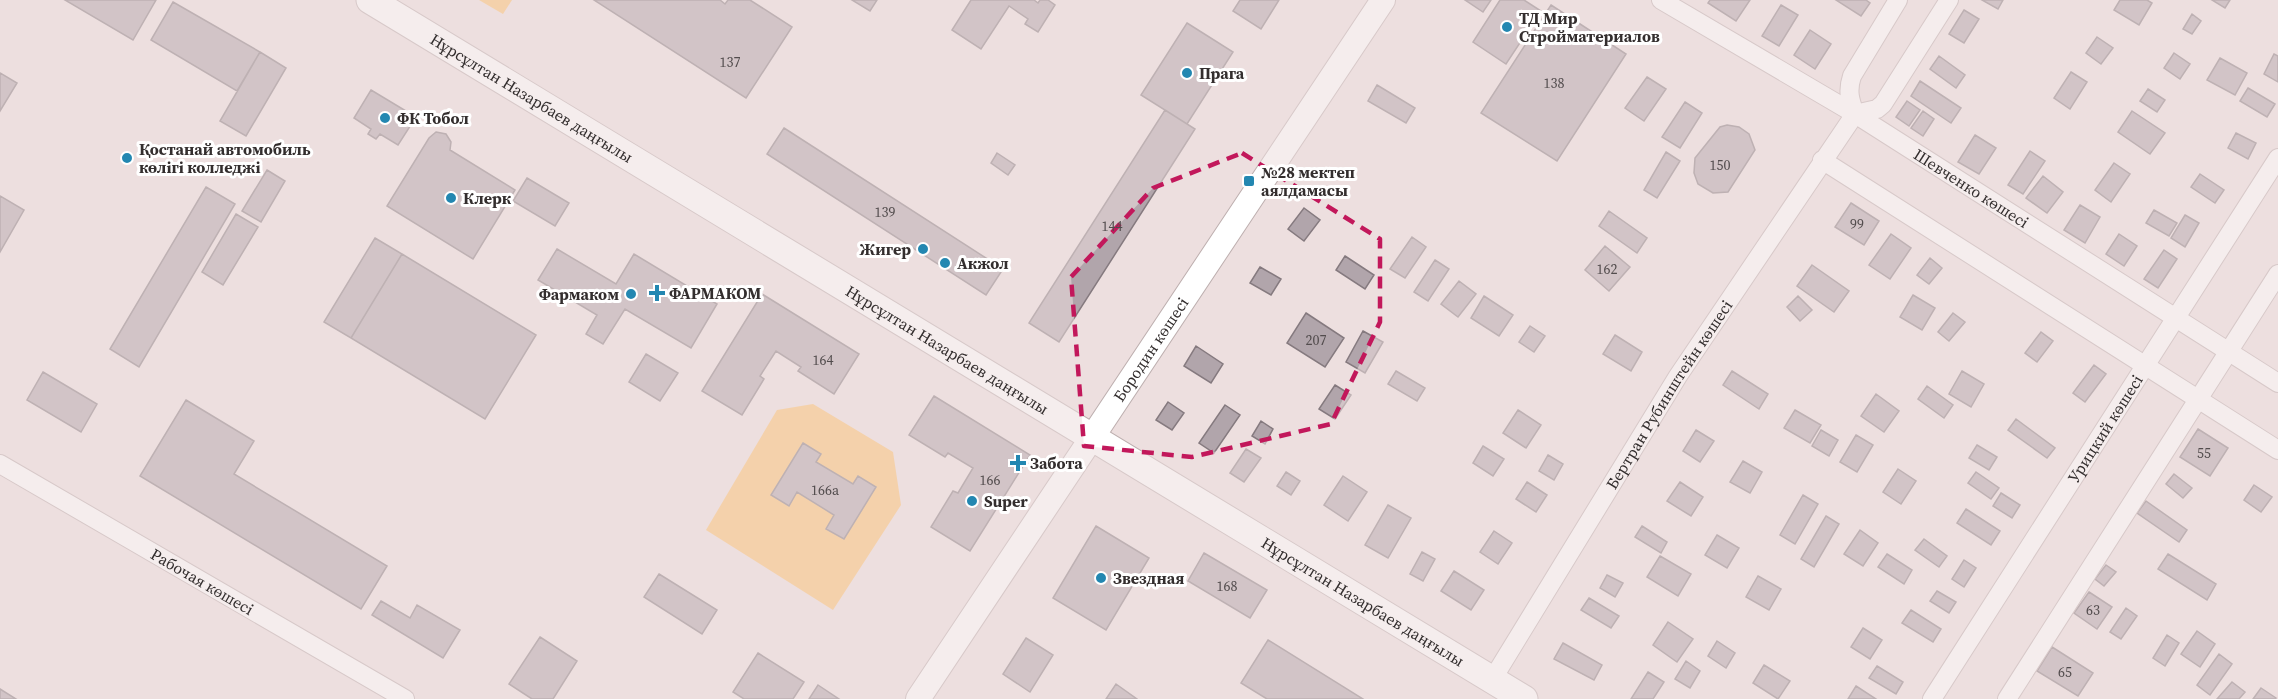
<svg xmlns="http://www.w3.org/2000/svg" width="2278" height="699" font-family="'Source Serif 4',serif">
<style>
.green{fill:#fdc26d}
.building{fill:#b1a5ab;stroke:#857a7f;stroke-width:1.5}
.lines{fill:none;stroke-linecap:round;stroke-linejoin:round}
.street-casing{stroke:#bdafaf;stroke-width:20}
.secondary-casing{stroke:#bdafaf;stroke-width:26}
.primary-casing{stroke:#bdafaf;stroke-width:29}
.street{stroke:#fff;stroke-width:18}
.secondary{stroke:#fff;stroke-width:24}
.primary{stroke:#fff;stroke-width:27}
.marked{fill:none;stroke:#c2185b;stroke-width:4.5;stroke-dasharray:12 8;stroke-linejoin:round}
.poi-dot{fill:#2387b1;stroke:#fff;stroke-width:2}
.labels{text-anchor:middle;stroke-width:6;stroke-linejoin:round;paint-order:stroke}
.number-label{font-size:14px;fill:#524c4d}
.poi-label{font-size:16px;font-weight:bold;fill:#332e2e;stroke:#fff;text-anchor:start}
.street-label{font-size:16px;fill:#332e2e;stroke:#fff}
</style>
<rect width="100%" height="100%" fill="#eddfdf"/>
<!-- green -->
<path class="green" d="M479,0H512L503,14Z
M813,404L893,452L901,505L833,610L706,530L777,410Z"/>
<!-- building -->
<path class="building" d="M65,0H156L133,40Z
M594,0H720L725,4L728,0H750L792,27L746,98Z
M852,0H877L870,11Z
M971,0H1034L1038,3L1040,0H1048L1055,5L1038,32L1025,24L1028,19L1009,6L981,49L952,30Z
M1240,0H1279L1261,29L1233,11Z
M1465,0H1491L1483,12Z
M1500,0H1524L1541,11L1506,64L1473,42Z
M1710,0H1750L1736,21L1708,3Z
M1836,0H1866L1870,3L1861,16Z
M1982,0H2003L1998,9Z
M2120,0H2147L2152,3L2139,25L2114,10Z
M2212,0H2230L2225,8Z
M173,2L260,52L237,91L151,40Z
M1551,5L1626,54L1557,161L1481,113Z
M1781,5L1798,15L1779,46L1762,36Z
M1964,10L1979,19L1964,43L1949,34Z
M2192,14L2201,21L2192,34L2183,29Z
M1187,23L1233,52L1187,124L1141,95Z
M1810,30L1831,44L1815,69L1794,55Z
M2097,37L2113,48L2101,64L2086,53Z
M260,52L286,68L246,136L220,121Z
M2174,53L2190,64L2180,79L2164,68Z
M2274,54L2278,56V82L2264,74Z
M1939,56L1965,75L1956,88L1930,69Z
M2220,58L2247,73L2235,95L2207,80Z
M2071,72L2087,82L2070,109L2054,98Z
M0,73L17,83L0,111Z
M1647,77L1666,89L1644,121L1625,108Z
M1920,81L1961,108L1951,123L1911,96Z
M1377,85L1415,108L1406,123L1368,101Z
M2248,88L2275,104L2267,117L2240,101Z
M2148,89L2165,100L2157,112L2140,101Z
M371,90L416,117L398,145L380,134L376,139L368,134L371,129L354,118Z
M1907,101L1920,110L1909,126L1896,117Z
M1685,102L1702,113L1680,148L1662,137Z
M1165,110L1195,129L1059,342L1029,323Z
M1923,111L1934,119L1923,136L1911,128Z
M2132,111L2165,133L2150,154L2118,132Z
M1727,125L1739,127L1749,134L1755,150L1728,192L1713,193L1698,184L1694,173L1695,158L1720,127Z
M784,128L1003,269L986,295L767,154Z
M436,132L446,134L451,142L450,150L515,190L473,259L387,206L429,138Z
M2236,133L2256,143L2248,159L2228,148Z
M1975,135L1996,148L1979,174L1958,162Z
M2030,151L2045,161L2023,194L2008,185Z
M1666,152L1680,161L1657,198L1644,190Z
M997,153L1015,165L1008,175L991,163Z
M2114,163L2130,174L2111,202L2095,190Z
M267,170L285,181L261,222L242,211Z
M2200,174L2224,190L2215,203L2191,187Z
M2043,176L2063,192L2047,213L2026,198Z
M527,178L569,203L555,226L513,201Z
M206,187L235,204L139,367L110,349Z
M0,196L24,210L0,252Z
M1851,203L1879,221L1864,245L1835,227Z
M2080,205L2100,217L2085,243L2064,230Z
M1304,208L1320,220L1304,241L1288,229Z
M2154,210L2177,223L2169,236L2146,223Z
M1609,211L1647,238L1637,253L1599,226Z
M236,214L258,227L223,285L202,272Z
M2185,215L2199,223L2185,247L2171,238Z
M1891,234L1911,248L1890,279L1869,265Z
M2119,234L2137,246L2124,266L2106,254Z
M1412,237L1426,247L1405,278L1390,269Z
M375,238L402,254L351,338L324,322Z
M1605,246L1630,267L1609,291L1585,270Z
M557,249L616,284L634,254L717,304L691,348L625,309L603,344L586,334L597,315L538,280Z
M2164,250L2177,259L2158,288L2144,279Z
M402,254L536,335L485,419L351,338Z
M1345,256L1374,275L1365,289L1336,270Z
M1930,258L1942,268L1929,284L1917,275Z
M1435,260L1449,269L1428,301L1414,292Z
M1812,265L1849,291L1834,312L1797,286Z
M1260,267L1281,279L1271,295L1250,283Z
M1459,281L1476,294L1458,317L1441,304Z
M762,294L859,354L834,394L798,371L801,367L776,351L760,376L764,379L742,415L702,391Z
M1913,295L1935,308L1922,330L1900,317Z
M1484,296L1513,315L1499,336L1471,318Z
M1798,296L1812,310L1800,321L1787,307Z
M1306,313L1344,338L1325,367L1287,343Z
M1953,313L1965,322L1949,341L1938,332Z
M1530,326L1545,336L1534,352L1519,342Z
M1363,331L1383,342L1365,373L1346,362Z
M2041,332L2053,341L2037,362L2025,353Z
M1615,335L1642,352L1631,371L1603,354Z
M1196,346L1223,364L1211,383L1184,366Z
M646,354L678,373L660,401L629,382Z
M2094,365L2106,374L2085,402L2073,393Z
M1396,371L1425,388L1417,401L1388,384Z
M1732,371L1768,394L1759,409L1723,385Z
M1962,371L1984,384L1971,407L1949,394Z
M43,372L97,404L81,432L27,400Z
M1335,385L1351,395L1335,419L1319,409Z
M1927,386L1953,405L1944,418L1918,399Z
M1876,394L1899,411L1884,432L1861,416Z
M934,396L1030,455L970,551L931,527L953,491L958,493L973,468L948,453L945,457L909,435Z
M186,400L254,441L234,474L387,566L361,609L140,476Z
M1168,402L1184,413L1172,430L1156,420Z
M1225,405L1240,415L1214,453L1199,443Z
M1518,410L1541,425L1526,448L1503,433Z
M1795,410L1821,425L1810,443L1784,428Z
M2016,419L2055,448L2047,458L2008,430Z
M1261,421L1273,429L1265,444L1252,436Z
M2198,429L2228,448L2210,476L2180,457Z
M1696,430L1714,441L1700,462L1683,451Z
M1821,430L1838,440L1829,456L1812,446Z
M1856,435L1873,445L1857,472L1840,462Z
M803,443L821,454L816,462L853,484L858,476L876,487L844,539L826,529L834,515L797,492L789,506L771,495Z
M1977,445L1997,457L1989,470L1969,458Z
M1483,446L1504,459L1493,476L1473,463Z
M1246,449L1261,458L1244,482L1230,473Z
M1548,455L1563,464L1554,480L1539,471Z
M1743,461L1762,472L1750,493L1730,482Z
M1898,469L1916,481L1901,504L1883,492Z
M1286,472L1300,481L1291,495L1277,486Z
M1976,472L1999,488L1991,499L1968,483Z
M2174,474L2192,488L2183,498L2166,484Z
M1343,476L1367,492L1348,521L1324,505Z
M1527,482L1547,495L1536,512L1516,499Z
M1680,482L1703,497L1691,516L1667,501Z
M2254,485L2272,497L2261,512L2244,500Z
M2001,493L2020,505L2012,518L1993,506Z
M1803,495L1818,504L1795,544L1780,535Z
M2146,501L2187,530L2179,542L2137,513Z
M1388,505L1411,518L1388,558L1365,545Z
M1966,509L2000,531L1991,545L1957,523Z
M1826,516L1839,524L1814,567L1801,559Z
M1096,526L1149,558L1106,630L1053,598Z
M1642,526L1667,542L1661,553L1635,537Z
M1860,530L1878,543L1863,566L1844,554Z
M1494,531L1512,543L1498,564L1480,552Z
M1717,535L1739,548L1727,568L1705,555Z
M1924,539L1947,556L1939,567L1915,550Z
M1422,552L1435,559L1423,581L1410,574Z
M1204,553L1267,590L1250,618L1188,581Z
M1887,554L1912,570L1904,584L1878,567Z
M2168,554L2216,584L2207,600L2158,569Z
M1660,556L1691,574L1678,596L1647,577Z
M1964,560L1976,568L1964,587L1952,579Z
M2106,565L2116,572L2104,586L2095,579Z
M1454,571L1484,590L1471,610L1441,591Z
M659,574L717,610L702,634L644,597Z
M1607,575L1623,583L1615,597L1600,588Z
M1758,576L1781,589L1769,610L1746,597Z
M1937,591L1956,602L1949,613L1930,601Z
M2089,592L2112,607L2097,629L2074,613Z
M1589,598L1619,616L1611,628L1581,610Z
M381,601L410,618L417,605L460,630L443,658L372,615Z
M2126,608L2137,616L2121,639L2110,632Z
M1911,610L1941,629L1933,642L1902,623Z
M1668,622L1693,639L1677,662L1653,645Z
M1863,628L1882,640L1870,659L1851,647Z
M2197,631L2215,644L2200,667L2181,654Z
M2167,635L2179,643L2165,666L2153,658Z
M540,637L577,661L553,699H532L509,684Z
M1026,638L1053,655L1030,692L1003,674Z
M1268,640L1363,699H1267L1241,683Z
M1717,641L1735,653L1726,668L1708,656Z
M1563,643L1602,665L1594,680L1554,659Z
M2052,647L2093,673L2078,696L2037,671Z
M758,653L804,682L793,699H744L733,692Z
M2219,654L2232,664L2210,695L2197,685Z
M1686,661L1700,671L1690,688L1675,679Z
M1764,665L1790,681L1778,699L1753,683Z
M1877,666L1903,682L1896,694L1869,678Z
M1648,672L1664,682L1653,699H1631Z
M2232,682L2245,692L2239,699H2217Z
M1116,684L1137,699H1106Z
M818,685L839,699H809Z
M1856,686L1876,699H1848Z
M2261,688L2276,698L2275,699H2253Z
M0,689L16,699H0Z"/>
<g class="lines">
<!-- street casing -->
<g class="street-casing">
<g id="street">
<path id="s1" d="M1661,0L1855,114L2278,383"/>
<path d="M1855,114L1877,109L1883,104L1949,0"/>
<path d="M1855,114C1850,100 1847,91 1852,76L1898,0"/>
<path d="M1822,160L2278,450"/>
<path id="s2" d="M0,464L405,699"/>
<path id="s3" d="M1492,680L1678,376L1855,114"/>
<path id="s4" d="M1932,699L2278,158"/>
<path d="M2007,699L2278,274"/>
</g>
</g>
<!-- secondary casing -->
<g class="secondary-casing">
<g id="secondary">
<path id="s5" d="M918,699L1383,0"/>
</g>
</g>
<!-- primary casing -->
<g class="primary-casing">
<g id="primary">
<path id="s6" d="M370,0L1524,699"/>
</g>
</g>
<!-- street -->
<use href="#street" class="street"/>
<!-- secondary -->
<use href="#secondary" class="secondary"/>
<!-- primary -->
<use href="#primary" class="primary"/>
</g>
<!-- marked area -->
<path d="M0 0H2278V699H0ZM1242,153L1380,239V322L1331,424L1192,457L1084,446L1071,277L1153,188Z" fill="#eddfdf" fill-opacity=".55" fill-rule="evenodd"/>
<path class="marked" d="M1242,153L1380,239V322L1331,424L1192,457L1084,446L1071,277L1153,188Z"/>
<!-- markers -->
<g class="poi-dot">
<circle cx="1507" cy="27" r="6"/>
<circle cx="1187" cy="73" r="6"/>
<circle cx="385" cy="118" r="6"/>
<circle cx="127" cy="158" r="6"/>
<rect x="1243" y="175" width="12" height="12" rx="3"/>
<circle cx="451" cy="198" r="6"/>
<circle cx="923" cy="249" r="6"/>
<circle cx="945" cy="263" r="6"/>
<path d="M654 284h6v6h6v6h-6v6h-6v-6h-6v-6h6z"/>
<circle cx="631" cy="294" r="6"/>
<path d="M1015 454h6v6h6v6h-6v6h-6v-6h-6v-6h6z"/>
<circle cx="972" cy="501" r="6"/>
<circle cx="1101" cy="578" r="6"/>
</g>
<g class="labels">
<!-- number labels -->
<g class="number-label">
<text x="730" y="67">137</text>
<text x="1554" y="88">138</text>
<text x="1720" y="170">150</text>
<text x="885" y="217">139</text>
<text x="1857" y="229">99</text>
<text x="1112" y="231">144</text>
<text x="1607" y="274">162</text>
<text x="1316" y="345">207</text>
<text x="823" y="365">164</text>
<text x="2204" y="458">55</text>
<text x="990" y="485">166</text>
<text x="825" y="495">166а</text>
<text x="1227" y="591">168</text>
<text x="2093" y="615">63</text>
<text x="2065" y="677">65</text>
</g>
<!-- poi labels -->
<g class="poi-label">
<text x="1519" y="24">ТД Мир<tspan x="1519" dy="18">Стройматериалов</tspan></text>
<text x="1199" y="79">Прага</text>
<text x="397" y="124">ФК Тобол</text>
<text x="139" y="155">Қостанай автомобиль<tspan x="139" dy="18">көлігі колледжі</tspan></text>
<text x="1261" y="178">№28 мектеп<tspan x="1261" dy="18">аялдамасы</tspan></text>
<text x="463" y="204">Клерк</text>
<text x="911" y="255" text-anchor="end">Жигер</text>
<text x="957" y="269">Акжол</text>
<text x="669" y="299">ФАРМАКОМ</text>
<text x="619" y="300" text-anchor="end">Фармаком</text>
<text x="1030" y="469">Забота</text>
<text x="984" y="507">Super</text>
<text x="1113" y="584">Звездная</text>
</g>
<!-- street labels -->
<g class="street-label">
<text dy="6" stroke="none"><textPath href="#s6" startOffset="189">Нұрсұлтан Назарбаев даңғылы</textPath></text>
<text dy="6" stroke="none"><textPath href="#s1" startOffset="363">Шевченко көшесі</textPath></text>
<text dy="6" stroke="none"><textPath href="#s6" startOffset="675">Нұрсұлтан Назарбаев даңғылы</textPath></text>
<text dy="6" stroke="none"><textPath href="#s5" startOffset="420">Бородин көшесі</textPath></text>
<text dy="6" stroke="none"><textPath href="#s3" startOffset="336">Бертран Рубинштейн көшесі</textPath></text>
<text dy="6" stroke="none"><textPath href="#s4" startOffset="321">Урицкий көшесі</textPath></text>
<text dy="6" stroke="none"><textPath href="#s2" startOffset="234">Рабочая көшесі</textPath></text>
<text dy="6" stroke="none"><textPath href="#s6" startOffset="1161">Нұрсұлтан Назарбаев даңғылы</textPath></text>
</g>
</g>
</svg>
